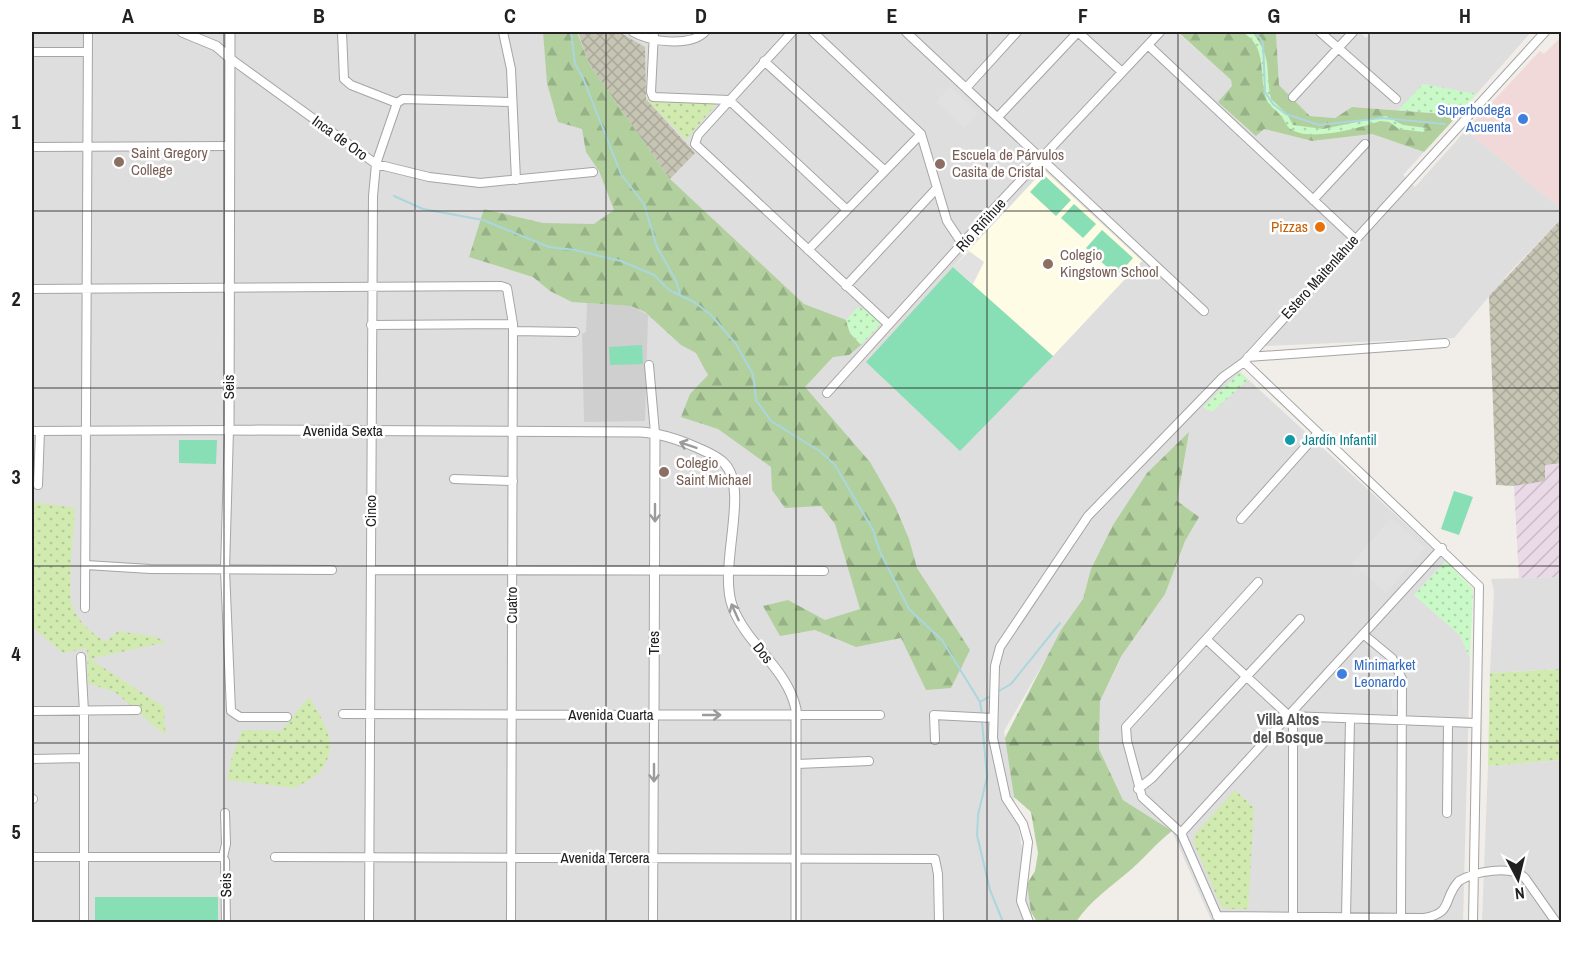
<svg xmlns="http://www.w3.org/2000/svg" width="1593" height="954" font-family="'Archivo Narrow',sans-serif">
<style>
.residential{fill:#dfdede}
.commercial{fill:#f1d8d9}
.industrial{fill:url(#industrial-furrows)}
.education{fill:#fefce4}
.religious{fill:#cfcfcf}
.construction{fill:url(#construction-cross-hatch)}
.grass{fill:url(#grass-dots)}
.forest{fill:url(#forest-firs)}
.park{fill:url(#park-dots)}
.pitch{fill:#88deb5}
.parking{fill:#e1e1e1}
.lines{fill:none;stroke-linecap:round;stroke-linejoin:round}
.stream{stroke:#aad6de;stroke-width:2}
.minor-casing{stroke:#a5a5a5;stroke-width:10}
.tertiary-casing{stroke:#a5a5a5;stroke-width:11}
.minor{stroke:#fff;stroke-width:8}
.tertiary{stroke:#fff;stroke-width:9}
.oneway{stroke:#9b9b9b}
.grid{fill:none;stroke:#212121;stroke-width:1.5;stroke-opacity:0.55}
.shop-dot{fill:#3f7fe0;stroke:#fff;stroke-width:2}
.education-dot{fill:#8d6e63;stroke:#fff;stroke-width:2}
.food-dot{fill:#e8710a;stroke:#fff;stroke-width:2}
.culture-dot{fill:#0f9aa8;stroke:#fff;stroke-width:2}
.labels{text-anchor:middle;stroke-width:5;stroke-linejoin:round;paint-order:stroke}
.shop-label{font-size:15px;fill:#366cbe;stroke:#fff;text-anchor:end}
.street-label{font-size:15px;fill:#212121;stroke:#fff}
.education-label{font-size:15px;fill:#785e54;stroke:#fff;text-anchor:start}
.food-label{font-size:15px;fill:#c56008;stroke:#fff;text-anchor:end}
.culture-label{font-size:15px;fill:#0d838f;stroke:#fff;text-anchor:start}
.neighbourhood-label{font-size:16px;font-weight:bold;fill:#545454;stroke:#fff}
.neatline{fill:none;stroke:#212121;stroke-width:2}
.grid-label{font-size:20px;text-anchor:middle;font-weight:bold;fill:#212121}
</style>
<defs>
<pattern id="industrial-furrows" width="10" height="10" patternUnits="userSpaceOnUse" patternTransform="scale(1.5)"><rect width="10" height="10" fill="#eadae8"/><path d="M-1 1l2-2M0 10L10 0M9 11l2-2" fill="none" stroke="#c8bbc7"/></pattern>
<pattern id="construction-cross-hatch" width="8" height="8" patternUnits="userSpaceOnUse" patternTransform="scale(1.5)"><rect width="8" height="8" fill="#c6c4b3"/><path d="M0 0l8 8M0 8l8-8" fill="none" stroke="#aaa89a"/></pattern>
<pattern id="grass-dots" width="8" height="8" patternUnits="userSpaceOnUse" patternTransform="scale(1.5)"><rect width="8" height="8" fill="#d1eab0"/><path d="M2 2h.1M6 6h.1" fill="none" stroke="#b3c897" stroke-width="1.8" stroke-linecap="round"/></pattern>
<pattern id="forest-firs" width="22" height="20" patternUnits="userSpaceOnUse" patternTransform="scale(1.5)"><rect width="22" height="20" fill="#b1d09e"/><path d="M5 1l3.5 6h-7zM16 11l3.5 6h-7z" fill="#98b288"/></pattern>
<pattern id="park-dots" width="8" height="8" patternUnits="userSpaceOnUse" patternTransform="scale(1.5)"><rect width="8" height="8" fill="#c8f9c7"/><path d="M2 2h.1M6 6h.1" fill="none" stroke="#acd5ab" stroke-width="1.8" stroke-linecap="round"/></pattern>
</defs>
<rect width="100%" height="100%" fill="#f1ede8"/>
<!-- residential -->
<path class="residential" d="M32,32H1177L1231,80L1264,129L1312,141L1372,134L1424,152L1403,175L1415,187L1466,130L1561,209V219L1508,274L1454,338L1264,346L1240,372L1446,561L1414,595L1460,635L1470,658L1463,922H1212L1172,831L1123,800L1099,749L1100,701L1122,656L1047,657L1004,731L1033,922H32Z
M1276,32H1343L1340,35L1360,33L1366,38L1373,32H1531L1458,115L1352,107L1335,118L1310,116L1279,85Z
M1561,577V669L1490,673L1494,591L1491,579Z
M1561,760V922H1482L1488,766Z"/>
<!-- commercial -->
<path class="commercial" d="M1561,37V209L1466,130L1540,51L1544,54Z"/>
<!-- industrial -->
<path class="industrial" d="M1561,463V577L1519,578L1514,486L1544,481L1545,464Z"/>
<!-- education -->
<path class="education" d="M1044,170L1142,261L1053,356L953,267Z"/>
<!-- religious -->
<path class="religious" d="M587,303L631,306L648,315L645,421L584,422L582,334L586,332Z"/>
<!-- construction -->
<path class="construction" d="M578,32H619L645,47L646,99L695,153L670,179L589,64Z
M1561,219V463L1545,465V481L1514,486L1496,485L1489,296Z"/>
<!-- grass -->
<path class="grass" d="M646,99L718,102L686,140Z
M32,502L75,508C74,526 67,594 72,605C78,622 91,633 106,642L118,631L156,637L166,642L90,659L164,707L165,735L115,692L88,683L87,648L63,653L32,627Z
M1561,669V760L1488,766L1490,673Z
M309,697C322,720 341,743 322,769C316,777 303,783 295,788L227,780L232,757L242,730L281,731Z
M1235,790L1254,808L1248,909H1227L1221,906L1193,841L1196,833Z"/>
<!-- forest -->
<path class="forest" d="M543,32H577L589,64L670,179L804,304L846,320L850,333L861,345L849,355L833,357L805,387L870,462L895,506L909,539L917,568L970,650L951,688L926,690L901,638L856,647L815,630L780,636L763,606L788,600L825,620L860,609L835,524L821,506L785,508L772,490L771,467L718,429L681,417L690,394L708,375L696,353L681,345L645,312L631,306L572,302L550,291L533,277L469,257L484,209L543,223L594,224L614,210L599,171L586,152L582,129L558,122L547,83Z
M1178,32H1276L1279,85L1310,116L1335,118L1352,107L1458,115L1424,152L1372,134L1312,141L1264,129L1256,136L1218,102L1232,86L1231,80Z
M1189,432L1177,501L1199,517L1185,541L1165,594L1122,655L1100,701L1099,749L1123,800L1172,831C1155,844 1143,860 1127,873C1108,889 1090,901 1076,922H1037L1031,912L1027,884L1035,871L1038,853L1035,836L1031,812L1014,797L1005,738L1061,630L1083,599L1091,569L1113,525L1147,473Z"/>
<!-- park -->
<path class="park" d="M1242,32L1253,33C1273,60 1265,69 1271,99L1287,114L1293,125L1323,129L1386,116L1403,125L1427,128L1423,132L1399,129L1389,122L1380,121C1360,128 1307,143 1289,128C1286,125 1284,119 1281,116C1275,108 1267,106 1265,94C1259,71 1267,46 1242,32Z
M1423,84L1477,94L1458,115L1398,110Z
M858,307L870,312L881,324L861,345L850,333L846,320Z
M1240,372L1248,380L1212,412L1203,407Z
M1446,561L1473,589L1470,658L1460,635L1414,595Z"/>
<!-- pitch -->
<path class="pitch" d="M1045,176L1071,200L1056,216L1030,192Z
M1074,204L1096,224L1083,238L1061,218Z
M1102,230L1133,258L1117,276L1086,248Z
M953,267L1053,356L960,451L866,362Z
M642,345L643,364L610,365L609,347Z
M179,440H217L216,464L179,463Z
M1454,491L1473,497L1459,535L1441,529Z
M95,897H218V922H95Z"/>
<!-- parking -->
<path class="parking" d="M950,87L978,113L965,128L936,102Z
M969,251L984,262L973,284L953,267Z
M1391,518L1425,548L1386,593L1352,563Z
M1370,641L1392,662L1400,682V710H1392V686L1386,668L1365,647Z"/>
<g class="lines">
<!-- stream -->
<path class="stream" d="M571,32L575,64L583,78L621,174L644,204L657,247L676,281L680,294
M1255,32L1263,42L1265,92L1273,104L1286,114L1319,125L1382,118L1445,124
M394,196L423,209L483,220L549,247L575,250L621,261L654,275L669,290L694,302L711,315L736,344L753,374L756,400L771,421L821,452L835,465L873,530L880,552L909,609L942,640L980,702L982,715
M980,702L1011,684L1060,623
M982,721L987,777L978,815L977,835L990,890L1003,922"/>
<!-- minor casing -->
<g class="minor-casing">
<path id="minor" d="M342,32L344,79L351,85L397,103
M503,32L511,69L516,180
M633,32C650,42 690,47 705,32
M654,32L651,92L653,97L729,100L846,209
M792,32L698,135L695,144L888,324
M813,32L921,134L947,221L963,245
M906,32L1204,311
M1078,32L1122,72
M1320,32L1396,99
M1148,45L1355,239
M35,52H88
M231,59L376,164L429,177L480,183L593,172
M764,61L884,170
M967,87L1017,32
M1293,97L1353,32
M397,103L403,99L512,102
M998,117L1078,32
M32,147L229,146
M1313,200L1365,144
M808,250L921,134
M846,286L937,188
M32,289L501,286L507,288L513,324L511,922
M371,325L513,324
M513,331L575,332
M1248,357L1445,343
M1244,362L1479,586L1473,922
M649,365L655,433
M827,393L988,215L1160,32
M32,431L229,430L225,570L231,711L240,717H287
M454,479L513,481
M38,485L40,431
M1241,519L1317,434
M86,565L150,569L332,570
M371,570L824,571
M85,608L88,32
M1363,634L1392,658L1402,679L1401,919
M1206,639L1289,716L1475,723
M81,657L84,712V922
M32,711L137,710
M343,714L654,715L653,922
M797,715H880
M1289,716L1293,728V917
M935,740L934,715L993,718
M32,759L83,758
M797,764L869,761
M1138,789L1152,778L1300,619
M32,799H33
M225,813L226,844L223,857L225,861L226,922
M1447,813L1448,723
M1181,833L1442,548
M32,857H223
M275,857L935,859L938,874L939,922
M1217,916L1424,918C1454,913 1442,899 1459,881C1474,872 1511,864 1525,878L1556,922
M1346,918L1350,720
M369,922L373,196L376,164L397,103
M1029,922L1021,901L1028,842L1023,824L1006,798L993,738L995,666L1000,647L1088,516L1223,377L1244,362L1545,32
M1220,922L1181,833L1142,797L1127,741L1126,727L1258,582"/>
</g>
<!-- tertiary casing -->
<g class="tertiary-casing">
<path id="tertiary" d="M182,32L216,46L231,59
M230,32L229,430L640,432C659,433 680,440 698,448C707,452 718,456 725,464C750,492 717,568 733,608C748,646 787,668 796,709V922
M655,433L654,715H797"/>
</g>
<!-- minor -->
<use href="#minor" class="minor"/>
<!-- tertiary -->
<use href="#tertiary" class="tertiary"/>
</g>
<!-- one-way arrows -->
<defs><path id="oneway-shaft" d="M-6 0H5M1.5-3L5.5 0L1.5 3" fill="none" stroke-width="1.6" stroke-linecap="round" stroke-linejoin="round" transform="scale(1.5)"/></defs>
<g class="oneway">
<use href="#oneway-shaft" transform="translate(688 445) rotate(-161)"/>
<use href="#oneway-shaft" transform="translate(655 513) rotate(90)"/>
<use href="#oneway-shaft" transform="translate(735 612) rotate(-114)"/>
<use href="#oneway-shaft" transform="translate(712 715)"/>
<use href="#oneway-shaft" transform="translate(654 773) rotate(90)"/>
</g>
<!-- grid -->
<path class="grid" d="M224,32V922M415,32V922M606,32V922M796,32V922M987,32V922M1178,32V922M1369,32V922M32,211H1562M32,388H1562M32,566H1562M32,743H1562"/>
<!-- markers -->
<g class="shop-dot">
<circle cx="1523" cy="119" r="6"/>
<circle cx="1342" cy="674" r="6"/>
</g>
<g class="education-dot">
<circle cx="119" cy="162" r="6"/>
<circle cx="940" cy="164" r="6"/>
<circle cx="1048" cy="264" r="6"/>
<circle cx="664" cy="472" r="6"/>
</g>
<circle class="food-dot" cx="1320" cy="227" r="6"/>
<circle class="culture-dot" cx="1290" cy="440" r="6"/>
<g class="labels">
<!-- shop labels -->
<g class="shop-label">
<text x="1511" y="115">Superbodega<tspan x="1511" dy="17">Acuenta</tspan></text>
<text x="1354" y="670" text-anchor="start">Minimarket<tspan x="1354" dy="17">Leonardo</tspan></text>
</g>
<!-- street labels -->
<g class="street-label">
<text transform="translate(340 138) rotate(36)" y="5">Inca de Oro</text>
<text transform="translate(981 225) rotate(-48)" y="5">Río Riñihue</text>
<text transform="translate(1320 277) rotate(-48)" y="5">Estero Maitenlahue</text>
<text transform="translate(229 387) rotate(-90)" y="5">Seis</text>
<text x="343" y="436">Avenida Sexta</text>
<text transform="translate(371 511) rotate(-90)" y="5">Cinco</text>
<text transform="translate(512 605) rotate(-90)" y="5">Cuatro</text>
<text transform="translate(654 643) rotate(-90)" y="5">Tres</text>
<text transform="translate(763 653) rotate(52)" y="5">Dos</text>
<text x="611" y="720">Avenida Cuarta</text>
<text x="605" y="863">Avenida Tercera</text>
<text transform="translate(226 885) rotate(-91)" y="5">Seis</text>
</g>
<!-- education labels -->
<g class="education-label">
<text x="131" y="158">Saint Gregory<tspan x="131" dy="17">College</tspan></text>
<text x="952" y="160">Escuela de Párvulos<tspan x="952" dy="17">Casita de Cristal</tspan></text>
<text x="1060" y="260">Colegio<tspan x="1060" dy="17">Kingstown School</tspan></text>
<text x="676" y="468">Colegio<tspan x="676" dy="17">Saint Michael</tspan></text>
</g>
<!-- food labels -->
<g class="food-label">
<text x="1308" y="232">Pizzas</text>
</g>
<!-- culture labels -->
<g class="culture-label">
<text x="1302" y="445">Jardín Infantil</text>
</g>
<!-- neighbourhood labels -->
<g class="neighbourhood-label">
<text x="1288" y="725">Villa Altos<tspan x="1288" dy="18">del Bosque</tspan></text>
</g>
</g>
<!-- border -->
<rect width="1593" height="954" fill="none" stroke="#ffffff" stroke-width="66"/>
<!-- north arrow -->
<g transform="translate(1518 879) rotate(173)" stroke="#ffffff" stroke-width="4.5" paint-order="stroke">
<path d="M0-4.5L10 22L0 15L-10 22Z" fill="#212121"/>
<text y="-9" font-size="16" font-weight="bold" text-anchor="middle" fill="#212121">N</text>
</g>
<rect x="33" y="33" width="1527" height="888" class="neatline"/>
<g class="grid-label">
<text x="128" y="23">A</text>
<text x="319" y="23">B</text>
<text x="510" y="23">C</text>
<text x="701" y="23">D</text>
<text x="892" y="23">E</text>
<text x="1083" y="23">F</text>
<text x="1274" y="23">G</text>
<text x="1465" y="23">H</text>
<text x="16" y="129">1</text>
<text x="16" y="306">2</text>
<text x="16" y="484">3</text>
<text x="16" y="661">4</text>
<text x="16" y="839">5</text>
</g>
</svg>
